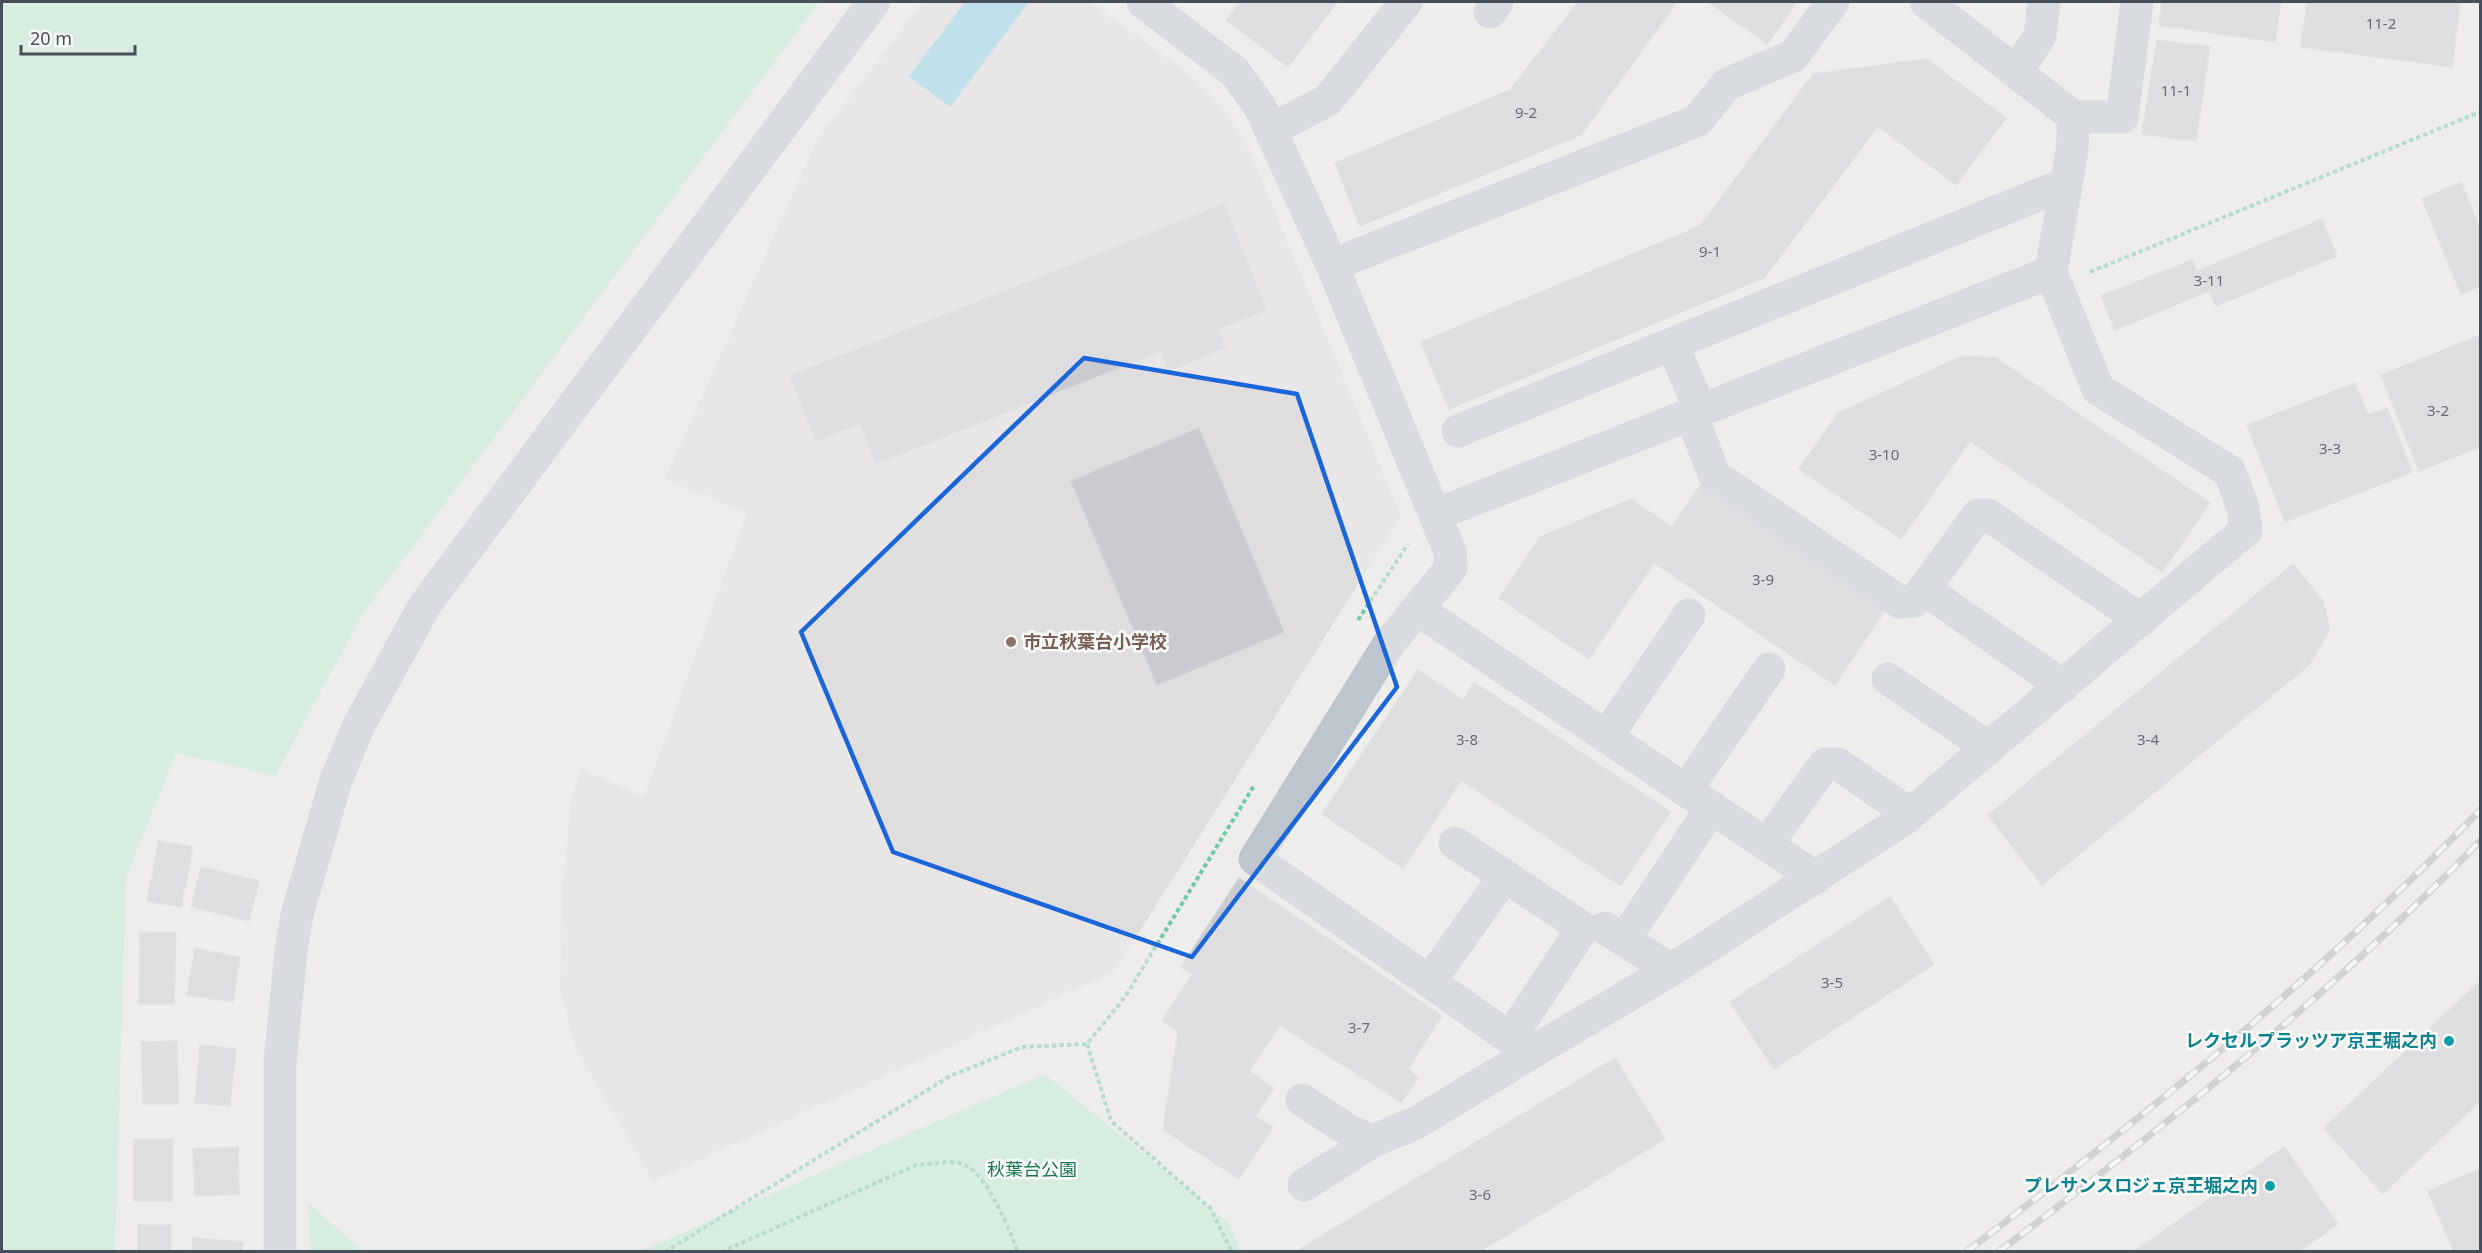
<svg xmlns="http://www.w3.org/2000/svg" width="2482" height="1253" font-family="'Noto Sans','Noto Sans JP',sans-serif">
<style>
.education{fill:#e0ddde}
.green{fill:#baedd0}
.water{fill:#87d0ea}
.building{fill:#c9cbd1;stroke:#d0d2d8;stroke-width:1.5}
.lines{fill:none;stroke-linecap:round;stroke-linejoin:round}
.path{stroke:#72cba4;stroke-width:4;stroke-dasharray:4.5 3;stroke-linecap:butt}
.minor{stroke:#bdc6cf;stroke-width:33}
.rail-casing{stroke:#aeb1b7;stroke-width:7}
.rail{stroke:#fff;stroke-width:4.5;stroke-dasharray:14;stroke-linecap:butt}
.marked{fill:none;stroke:#1a65da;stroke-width:4.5;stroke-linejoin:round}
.education-dot{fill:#8d6e63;stroke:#fff;stroke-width:2}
.culture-dot{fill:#0f9aa8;stroke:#fff;stroke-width:2}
.labels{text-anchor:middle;stroke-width:5;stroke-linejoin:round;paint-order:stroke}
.number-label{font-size:15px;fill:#666d77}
.education-label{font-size:18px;font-weight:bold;fill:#785e54;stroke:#fff;text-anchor:start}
.culture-label{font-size:18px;font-weight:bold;fill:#0d838f;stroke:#fff;text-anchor:end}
.park-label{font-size:18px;fill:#17794d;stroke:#fff}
</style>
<rect width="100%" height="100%" fill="#efecec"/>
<!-- education -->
<path class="education" d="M923,2H1090L1183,69L1214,98L1247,144L1401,516L1114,972L653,1181L576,1049L560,987L561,898L572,796L581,768L644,797L747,513L665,479L817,140Z"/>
<!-- green -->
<path class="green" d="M2,2H819L364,612L275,776L176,753L126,877L115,1251H2Z
M1045,1074L1229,1223L1241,1251H641Z
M308,1202L362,1251H311Z"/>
<!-- water -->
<path class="water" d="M965,2H1029L950,107L909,76Z"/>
<!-- building -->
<path class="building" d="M1240,2H1337L1288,67L1226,20Z
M1578,2H1677L1581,135L1360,226L1335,163L1510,90Z
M1708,2H1797L1767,44Z
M2162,2H2281L2275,42L2159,25Z
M2307,2H2460L2452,67L2301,47Z
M2157,40L2210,47L2196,141L2142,134Z
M1926,59L2006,118L1956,185L1878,126L1764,278L1449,409L1421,342L1700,226L1813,74Z
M2461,182L2480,229V286L2461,294L2422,199Z
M1224,204L1266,310L1218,329L1225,348L1169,371L1161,351L876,464L860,424L816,441L790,376Z
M2322,219L2337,256L2216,306L2209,291L2115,330L2101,296L2192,260L2197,271Z
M2480,335V447L2419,471L2381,375Z
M1962,356L1996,358L2210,503L2162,572L1970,441L1901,539L1799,469L1838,413Z
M2355,383L2368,415L2387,408L2412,472L2285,522L2247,425Z
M1199,428L1284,632L1157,685L1071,481Z
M1701,484L1887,608L1835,685L1654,563L1589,659L1499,598L1540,537L1631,499L1672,527Z
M2293,564L2323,601L2330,629L2309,665L2042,885L1988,815Z
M1418,670L1463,700L1474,682L1671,812L1621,886L1461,780L1403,868L1322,814Z
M159,841L193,847L181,907L147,901Z
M201,867L259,881L249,921L191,907Z
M1239,878L1442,1016L1408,1068L1418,1078L1401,1102L1280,1025L1249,1071L1274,1088L1255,1116L1273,1127L1239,1179L1163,1130L1178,1031L1162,1021L1192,975L1181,967Z
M1890,897L1934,964L1774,1069L1730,1002Z
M140,932L176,933L174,1004H139Z
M195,949L240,957L233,1002L187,995Z
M2480,981V1101L2383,1194L2324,1128Z
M177,1041L178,1104H143L142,1042Z
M200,1045L236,1049L230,1106L195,1103Z
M1615,1058L1665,1139L1479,1252H1295Z
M134,1139H173L172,1201H134Z
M238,1147L239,1194L195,1196L193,1149Z
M2284,1147L2338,1224L2298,1252H2133Z
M2480,1169V1252H2454L2428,1191Z
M138,1225H171V1252H138Z
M193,1238L243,1242L242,1252H192Z"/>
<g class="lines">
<!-- path -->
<path class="path" d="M2090,272L2480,112
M1358,620L1408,544
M1087,1044L1111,1121L1210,1208L1232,1252
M665,1252L950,1076L1022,1047L1087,1044L1125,997L1255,784
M721,1252L916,1165C930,1164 945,1161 959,1163C985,1167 1009,1229 1018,1252"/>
<!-- minor -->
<path class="minor" d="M1143,2L1235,72L1260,107L1332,265L1435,515L2051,272L2072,150L2074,117L1926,2
M1490,12L1497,2
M2017,70L2040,36L2044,2
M2074,117H2122L2137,2
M1273,129L1328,100L1406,2
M1332,265L1697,121L1727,84L1793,56L1833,2
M1672,344L1701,411
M1691,415L1715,476L1900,602L1914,601L1924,589L2063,686
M1458,431L2065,184
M1435,515L1450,552L1451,568L1390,642L1255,859L1531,1053L1671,970L1903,820L2246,530L2243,508L2230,472L2098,389L2051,272
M1924,589L1978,515H1988L2141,620
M1417,609L1816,878
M1888,679L1989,748
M1606,737L1689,615
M1686,790L1769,669
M1455,843L1583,928L1510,1038
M1767,844L1825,764H1838L1910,814
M1605,928L1671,970
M1624,940L1712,807
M1430,981L1504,877
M1302,1100L1351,1132L1373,1141L1418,1122L1531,1053
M1304,1185L1373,1141
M280,1252V1063L291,951L297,915L336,780L358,727L425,605L874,2"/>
<!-- rail casing -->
<g class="rail-casing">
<path id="rail" d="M1966,1252C2146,1115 2323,974 2480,810
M1998,1252C2167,1125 2333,993 2480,841"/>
</g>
<!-- rail -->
<use href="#rail" class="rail"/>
</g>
<!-- marked area -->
<path d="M0 0H2482V1253H0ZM1084,358L1297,394L1397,687L1192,957L893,852L801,632Z" fill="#efecec" fill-opacity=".55" fill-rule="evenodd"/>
<path class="marked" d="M1084,358L1297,394L1397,687L1192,957L893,852L801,632Z"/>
<!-- markers -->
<circle class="education-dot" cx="1011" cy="642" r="6"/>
<g class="culture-dot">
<circle cx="2449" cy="1041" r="6"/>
<circle cx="2270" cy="1186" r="6"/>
</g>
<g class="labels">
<!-- number labels -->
<g class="number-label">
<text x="2381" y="29">11-2</text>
<text x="2176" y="96">11-1</text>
<text x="1526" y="118">9-2</text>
<text x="1710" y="257">9-1</text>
<text x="2209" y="286">3-11</text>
<text x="2438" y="416">3-2</text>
<text x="2330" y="454">3-3</text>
<text x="1884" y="460">3-10</text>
<text x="1763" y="585">3-9</text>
<text x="1467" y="745">3-8</text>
<text x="2148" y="745">3-4</text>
<text x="1832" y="988">3-5</text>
<text x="1359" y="1033">3-7</text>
<text x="1480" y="1200">3-6</text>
</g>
<!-- education labels -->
<g class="education-label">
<text x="1023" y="648">市立秋葉台小学校</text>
</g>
<!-- culture labels -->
<g class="culture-label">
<text x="2437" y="1047">レクセルプラッツア京王堀之内</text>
<text x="2258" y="1192">プレサンスロジェ京王堀之内</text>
</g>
<!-- park labels -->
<g class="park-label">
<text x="1032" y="1176">秋葉台公園</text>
</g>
</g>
<!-- border -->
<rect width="2482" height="1253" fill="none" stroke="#454e59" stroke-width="6"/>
<!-- scale -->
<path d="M21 45v9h114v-9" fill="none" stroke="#454e59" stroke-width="3"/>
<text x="30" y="45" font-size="18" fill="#454e59" stroke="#ffffff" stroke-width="4.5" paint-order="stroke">20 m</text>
</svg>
